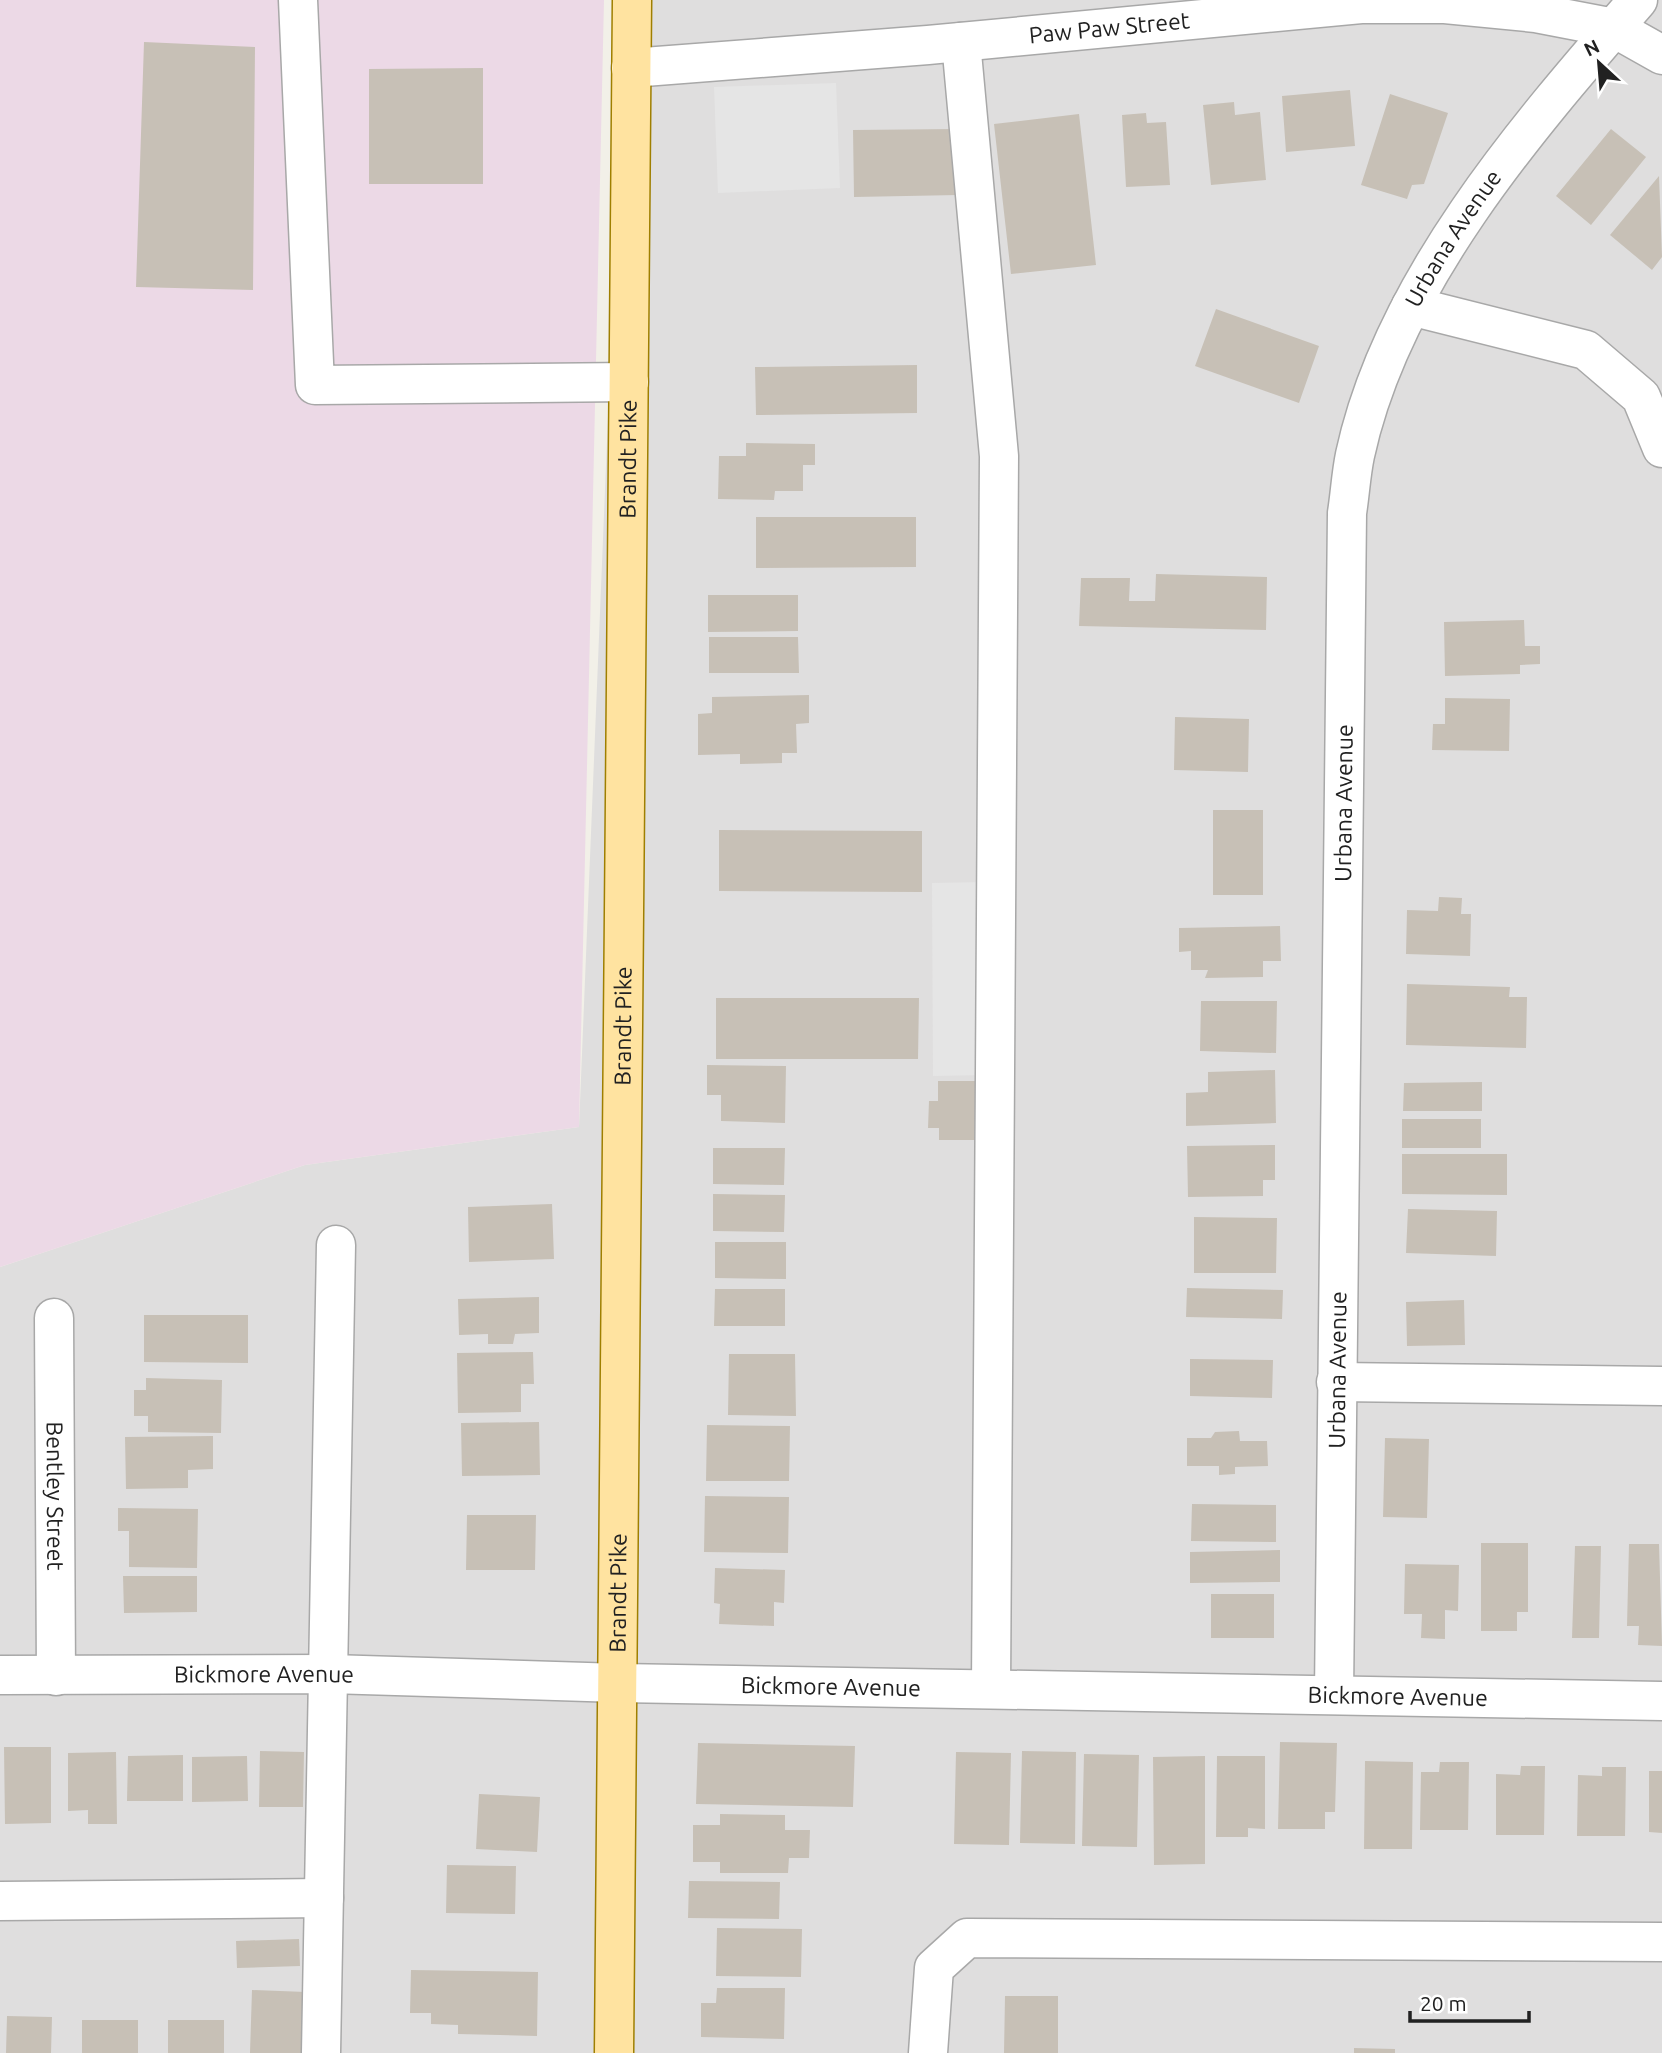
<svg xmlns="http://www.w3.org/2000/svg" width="1662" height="2053" font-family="Ubuntu,sans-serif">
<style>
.residential{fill:#dfdede}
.industrial{fill:#ecd9e6}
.parking{fill:#e5e5e5}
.building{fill:#c7c0b6}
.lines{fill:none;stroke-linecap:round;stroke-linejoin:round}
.minor-casing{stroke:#a8a8a8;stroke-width:41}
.major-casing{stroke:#9f7f00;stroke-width:41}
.minor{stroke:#fff;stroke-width:38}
.major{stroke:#ffe3a0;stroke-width:38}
.labels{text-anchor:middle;stroke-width:5;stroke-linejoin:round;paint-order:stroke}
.street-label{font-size:23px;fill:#212121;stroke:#fff}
</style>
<rect width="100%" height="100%" fill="#f2f0e8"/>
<!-- residential -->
<path class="residential" d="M625,0H1662V2053H0V1267L305,1165L579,1127Z"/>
<!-- industrial -->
<path class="industrial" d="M0,0H604L579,1127L305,1165L0,1267Z"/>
<!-- parking -->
<path class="parking" d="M836,83L840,188L718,193L714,87Z
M986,882V1075L933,1076L932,883Z"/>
<!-- building -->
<path class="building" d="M144,42L255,47L253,290L136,287Z
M483,68V184H369V69Z
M1350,90L1355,146L1286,152L1282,96Z
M1390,94L1448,113L1424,184L1412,185L1407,199L1361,185Z
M1234,102L1235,115L1260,112L1266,180L1211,185L1203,105Z
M1146,113L1147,123L1166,122L1170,185L1126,187L1122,115Z
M1079,114L1096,265L1011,274L994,124Z
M957,129L958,195L854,197L853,130Z
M1611,129L1646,157L1591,225L1556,196Z
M1659,176L1662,257L1652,270L1610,235Z
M1216,309L1319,346L1299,403L1195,366Z
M917,365V413L756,415L755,367Z
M746,443L815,444V465H803V491H775L774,500L718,499L719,456H746Z
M756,517H916V567L756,568Z
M1156,574L1267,577L1266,630L1079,626L1081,578H1130L1129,601H1155Z
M708,595H798V631L708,632Z
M1524,620L1525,646H1540V664L1520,665V674L1445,676L1444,622Z
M709,637H798L799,673H709Z
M809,695V723L796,724L797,753H782V763L740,764V754L698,755V714L712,713V697Z
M1445,698L1510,699L1509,751L1432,750L1433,724H1445Z
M1175,717L1249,719L1248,772L1174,770Z
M1213,810H1263V895H1213Z
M719,830L922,831V892L719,891Z
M1439,897L1462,898L1461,914H1471L1470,956L1406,954L1407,910L1438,911Z
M1280,926L1281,961H1263V977L1205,978L1208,970H1191V951L1179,952V928Z
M1407,984L1510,987L1509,997H1527L1526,1048L1406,1045Z
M716,998H919L918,1059H716Z
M1201,1001H1277L1276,1053L1200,1051Z
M707,1065L786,1066L785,1123L721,1121V1095H707Z
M1275,1070L1276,1123L1186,1126V1093L1208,1092V1072Z
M938,1081H975V1140H939V1128H928L929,1101H938Z
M1482,1082V1111H1403L1404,1083Z
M1402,1119H1481V1148H1402Z
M1275,1145V1180H1263V1196L1188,1197L1187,1146Z
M713,1148H785L784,1185L713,1184Z
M1402,1154H1507V1195L1402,1194Z
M713,1194L785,1195L784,1232L713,1231Z
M552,1204L554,1259L469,1262L468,1207Z
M1408,1209L1497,1211L1496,1256L1406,1253Z
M1194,1217L1277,1218L1276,1273H1194Z
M715,1242H786V1279L715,1278Z
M1187,1288L1283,1290L1282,1319L1186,1317Z
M715,1289H785V1326H714Z
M539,1297V1333L515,1334L513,1344H488V1334L459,1335L458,1299Z
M1464,1300L1465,1345L1407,1346L1406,1302Z
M144,1315H248V1363L144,1362Z
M533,1352L534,1384H521V1412L458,1413L457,1353Z
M729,1354H795L796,1416L728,1415Z
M1190,1359L1273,1360L1272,1398L1190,1396Z
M146,1378L222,1380L221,1433L148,1432V1416H134V1390H146Z
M539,1422L540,1475L462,1476L461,1423Z
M707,1425L790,1426L789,1481H706Z
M1239,1431L1240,1441H1267L1268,1466L1235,1467V1474L1219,1475V1466H1187V1438H1211L1215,1432Z
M213,1436V1469L188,1470V1488L126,1489L125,1437Z
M1385,1438L1429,1439L1427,1518L1383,1517Z
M705,1496L789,1497L788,1553L704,1552Z
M1192,1504L1276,1505V1542L1191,1541Z
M118,1508L198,1509L197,1568L129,1567V1531H118Z
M467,1515H536L535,1570H466Z
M1481,1543H1528V1612H1517V1631H1481Z
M1629,1544H1659L1662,1646L1638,1645L1639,1626H1627Z
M1575,1546H1601L1599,1638H1572Z
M1280,1550V1582L1190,1583V1552Z
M1405,1564L1459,1565L1458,1611L1445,1610V1639L1421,1638L1422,1614H1404Z
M715,1568L785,1570L784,1603L774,1602V1626L719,1624L720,1604L714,1603Z
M123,1576H197V1612L124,1613Z
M1211,1594H1274V1638H1211Z
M1280,1742L1337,1743L1335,1812H1325V1829H1278Z
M698,1743L855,1746L853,1807L696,1804Z
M4,1747H51V1823L5,1824Z
M260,1751L304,1752L303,1807H259Z
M1022,1751L1076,1752L1075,1844L1020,1843Z
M116,1752L117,1824H88V1810L68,1811V1753Z
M956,1752L1011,1753L1009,1845L954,1844Z
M1084,1754L1139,1755L1137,1847L1082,1846Z
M183,1755V1801H127L128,1756Z
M247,1756L248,1801L192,1802V1757Z
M1205,1756V1864L1154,1865L1153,1757Z
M1217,1756H1265V1829L1248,1828V1837H1216Z
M1365,1761L1413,1762L1412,1849H1364Z
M1440,1762H1469L1468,1830H1420L1421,1772H1439Z
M1521,1766H1545L1544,1835H1496V1774L1520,1775Z
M1602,1767H1626L1625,1836H1577L1578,1775L1602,1776Z
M1649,1771H1662V1833L1649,1832Z
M479,1794L540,1797L537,1852L476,1849Z
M720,1814L785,1815V1830H810L809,1858H789L788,1873H720V1862H693V1825H720Z
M447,1865L516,1866L515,1914L446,1913Z
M689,1881L780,1882L779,1919L688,1918Z
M717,1928L802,1929L801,1977L716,1976Z
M299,1939L300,1966L237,1968L236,1941Z
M411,1970L538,1972L537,2036L458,2034V2025L431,2024V2013H410Z
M717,1988H785L784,2039L701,2037V2003H716Z
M252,1990L306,1992L304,2053H250Z
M1005,1996H1058V2053H1004Z
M7,2016L52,2017L51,2053H6Z
M82,2020H138V2053H82Z
M168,2020H224V2053H168Z
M1354,2048L1395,2049V2053H1354Z"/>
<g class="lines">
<!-- minor casing -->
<g class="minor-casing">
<g id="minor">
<path d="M298,0L315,385L629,382"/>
<path d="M961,42L999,456L991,1689"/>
<path id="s1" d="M631,68L928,45L1361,4H1445L1536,13L1614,28L1662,55"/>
<path d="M1411,306L1586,350L1641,397L1662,448"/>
<path id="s2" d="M54,1318L56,1676"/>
<path d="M1336,1382L1662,1386"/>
<path id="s3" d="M0,1675L330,1674L619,1683L1662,1701"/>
<path id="s4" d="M1334,1694L1347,513C1350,494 1351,474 1355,455C1392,283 1526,129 1638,0"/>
<path d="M0,1901L324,1898"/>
<path d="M321,2053L336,1245"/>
<path d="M928,2053L934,1968L967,1938L1662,1942"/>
</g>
</g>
<!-- major casing -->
<g class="major-casing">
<g id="major">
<path id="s5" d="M614,2053L632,0"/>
</g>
</g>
<!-- minor -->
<use href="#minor" class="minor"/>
<!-- major -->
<use href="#major" class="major"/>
</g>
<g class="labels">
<!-- street labels -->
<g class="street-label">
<text dy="8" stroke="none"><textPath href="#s1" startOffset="480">Paw Paw Street</textPath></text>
<text dy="8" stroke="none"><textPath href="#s4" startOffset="1479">Urbana Avenue</textPath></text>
<text dy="8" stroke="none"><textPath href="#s5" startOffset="1594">Brandt Pike</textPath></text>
<text dy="8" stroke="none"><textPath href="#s4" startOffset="891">Urbana Avenue</textPath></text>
<text dy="8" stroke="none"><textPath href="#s5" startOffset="1027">Brandt Pike</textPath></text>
<text dy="8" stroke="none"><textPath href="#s4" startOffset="324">Urbana Avenue</textPath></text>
<text dy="8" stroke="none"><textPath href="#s2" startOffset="178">Bentley Street</textPath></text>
<text dy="8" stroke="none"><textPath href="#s5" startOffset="460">Brandt Pike</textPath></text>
<text dy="8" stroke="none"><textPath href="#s3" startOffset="264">Bickmore Avenue</textPath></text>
<text dy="8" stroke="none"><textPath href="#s3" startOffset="831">Bickmore Avenue</textPath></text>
<text dy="8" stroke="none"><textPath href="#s3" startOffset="1398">Bickmore Avenue</textPath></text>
</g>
</g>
<!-- north arrow -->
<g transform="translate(1599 63) rotate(334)" stroke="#ffffff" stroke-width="5" paint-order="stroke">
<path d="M0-5L12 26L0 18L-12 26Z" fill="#212121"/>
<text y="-10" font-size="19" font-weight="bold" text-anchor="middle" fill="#212121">N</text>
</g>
<!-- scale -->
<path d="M1410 2011v10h119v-10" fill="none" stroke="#212121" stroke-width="3.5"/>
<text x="1420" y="2011" font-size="21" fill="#212121" stroke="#ffffff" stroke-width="5" paint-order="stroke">20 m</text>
</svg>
